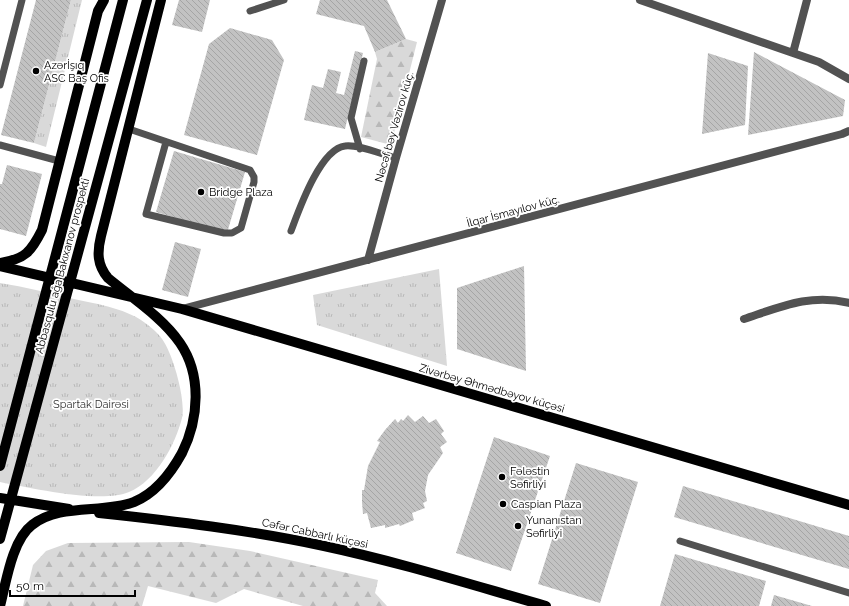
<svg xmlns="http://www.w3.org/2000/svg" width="849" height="606" font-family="Raleway,sans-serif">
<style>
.grass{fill:url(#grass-tufts)}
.forest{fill:url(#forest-firs)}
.building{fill:url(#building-back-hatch)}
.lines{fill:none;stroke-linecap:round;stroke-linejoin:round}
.service{stroke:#525252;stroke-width:7}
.minor{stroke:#525252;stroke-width:8}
.primary{stroke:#000;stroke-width:10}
.poi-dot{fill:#000;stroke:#fff;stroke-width:1.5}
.labels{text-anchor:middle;stroke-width:3.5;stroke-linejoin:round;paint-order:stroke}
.poi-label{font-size:11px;fill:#000;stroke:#fff;text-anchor:start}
.street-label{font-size:11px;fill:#000;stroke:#fff}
.park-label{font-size:11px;fill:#303030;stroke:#fff}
</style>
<defs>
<pattern id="grass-tufts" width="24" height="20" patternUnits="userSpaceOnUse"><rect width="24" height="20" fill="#d9d9d9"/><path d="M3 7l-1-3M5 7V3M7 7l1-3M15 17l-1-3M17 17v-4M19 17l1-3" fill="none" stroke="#b8b8b8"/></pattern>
<pattern id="forest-firs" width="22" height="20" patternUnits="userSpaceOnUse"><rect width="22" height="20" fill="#d9d9d9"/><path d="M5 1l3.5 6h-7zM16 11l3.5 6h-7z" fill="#b8b8b8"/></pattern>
<pattern id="building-back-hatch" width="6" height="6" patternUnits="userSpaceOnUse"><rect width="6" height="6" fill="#c2c2c2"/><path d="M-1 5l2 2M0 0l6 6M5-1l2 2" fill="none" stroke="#a5a5a5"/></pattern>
</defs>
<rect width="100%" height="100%" fill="#fff"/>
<!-- grass -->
<path class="grass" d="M71,0H82L46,147L34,143Z
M439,269L447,366L317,325L313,295Z
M0,283C25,287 49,293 74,299C98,304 129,309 148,325C153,329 161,336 164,342C174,358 186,401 182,418C175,445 156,481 129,492C102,504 30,488 0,482Z"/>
<!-- forest -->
<path class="forest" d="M406,39L417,42L391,145L361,137L377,59L375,52Z
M189,542L250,551L378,580L375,593L387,606H303L244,589L216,603L148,586L142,606H23L33,565L46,551L68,543Z"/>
<!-- building -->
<path class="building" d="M36,0H71L34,143L1,135Z
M179,0H210L202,32L172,25Z
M320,0H387L406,39L375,52L364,26L316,14Z
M230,28L272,40L284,60L257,155L184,135L209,44Z
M355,51L363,53L345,129L304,120L312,85L323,88L328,69L341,72L336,93L344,95Z
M754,52L845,100L843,116L748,135Z
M708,53L748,66L745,125L702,134Z
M174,151L245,172L227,233L156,212Z
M7,165L42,174L26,236L0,229V184H2Z
M175,242L201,249L188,297L162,290Z
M524,266L526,371L457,349V288Z
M408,415L415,422L423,416L429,423L436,419L444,431L441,434L447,442L440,447L443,453L428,475L425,491L427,501L423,503L425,508L412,513L414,520L400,526L399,524L385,528V525L371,528L367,513L363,514L362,502V490H364L368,466L380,442L377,441L385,430L395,419L398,423L401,419L403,421Z
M494,437L550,456L511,571L456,553Z
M576,463L638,482L600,603L538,584Z
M683,486L849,536V569L674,517Z
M675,554L766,581L759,606H660Z
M774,595L812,606H771Z"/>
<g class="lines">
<!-- service -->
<path class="service" d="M250,11L284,0
M0,85L22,0
M129,129L250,170L254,177V182L241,228L232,233H224L146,214L166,142
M0,145L59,161
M360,149L351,118L364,61
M291,231C299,210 320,149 345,146C358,144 383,155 396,158
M680,541L849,593"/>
<!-- minor -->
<path class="minor" d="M640,0L819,62L849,79
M793,53L807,0
M368,260L396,158L442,0
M182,309L842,134L849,131
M744,319C780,307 811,293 849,303"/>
<!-- primary -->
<path class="primary" d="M0,263C25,259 31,252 42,230L98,11L104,0
M0,266L182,309L849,505
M0,466L123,0
M0,498L69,509
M99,513C174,521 249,530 324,546C399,562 472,585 546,606
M0,539L147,0
M0,606C6,583 12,540 32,525C60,503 102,514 134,502C156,493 171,473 182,453C199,419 202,375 180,343C162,317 132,298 108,278C97,265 97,252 101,236L161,0"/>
</g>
<!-- markers -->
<g class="poi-dot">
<circle cx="36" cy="71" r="4"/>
<circle cx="201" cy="192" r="4"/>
<circle cx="502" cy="477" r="4"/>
<circle cx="503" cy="504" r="4"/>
<circle cx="518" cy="526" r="4"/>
</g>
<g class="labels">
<!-- poi labels -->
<g class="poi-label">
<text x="44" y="69">Azərİşıq<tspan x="44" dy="13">ASC Baş Ofis</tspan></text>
<text x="209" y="196">Bridge Plaza</text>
<text x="510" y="475">Fələstin<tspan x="510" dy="13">Səfirliyi</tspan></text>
<text x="511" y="508">Caspian Plaza</text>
<text x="526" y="524">Yunanıstan<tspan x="526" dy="13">Səfirliyi</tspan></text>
</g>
<!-- street labels -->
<g class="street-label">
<text transform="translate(394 127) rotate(-74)" y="4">Nəcəf bəy Vəzirov küç.</text>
<text transform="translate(513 211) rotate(-15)" y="4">İlqar İsmayılov küç.</text>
<text transform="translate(62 266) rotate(-75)" y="4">Abbasqulu ağa Bakıxanov prospekti</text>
<text transform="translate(492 388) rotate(16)" y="4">Zivərbəy Əhmədbəyov küçəsi</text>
<text transform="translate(315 533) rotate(12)" y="4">Cəfər Cabbarlı küçəsi</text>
</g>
<!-- park labels -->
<g class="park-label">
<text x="91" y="408">Spartak Dairəsi</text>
</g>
</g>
<!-- scale -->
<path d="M10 590v6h125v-6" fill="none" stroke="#000000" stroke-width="2"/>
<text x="16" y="590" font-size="12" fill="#000000" stroke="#ffffff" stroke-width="3" paint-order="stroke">50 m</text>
</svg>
